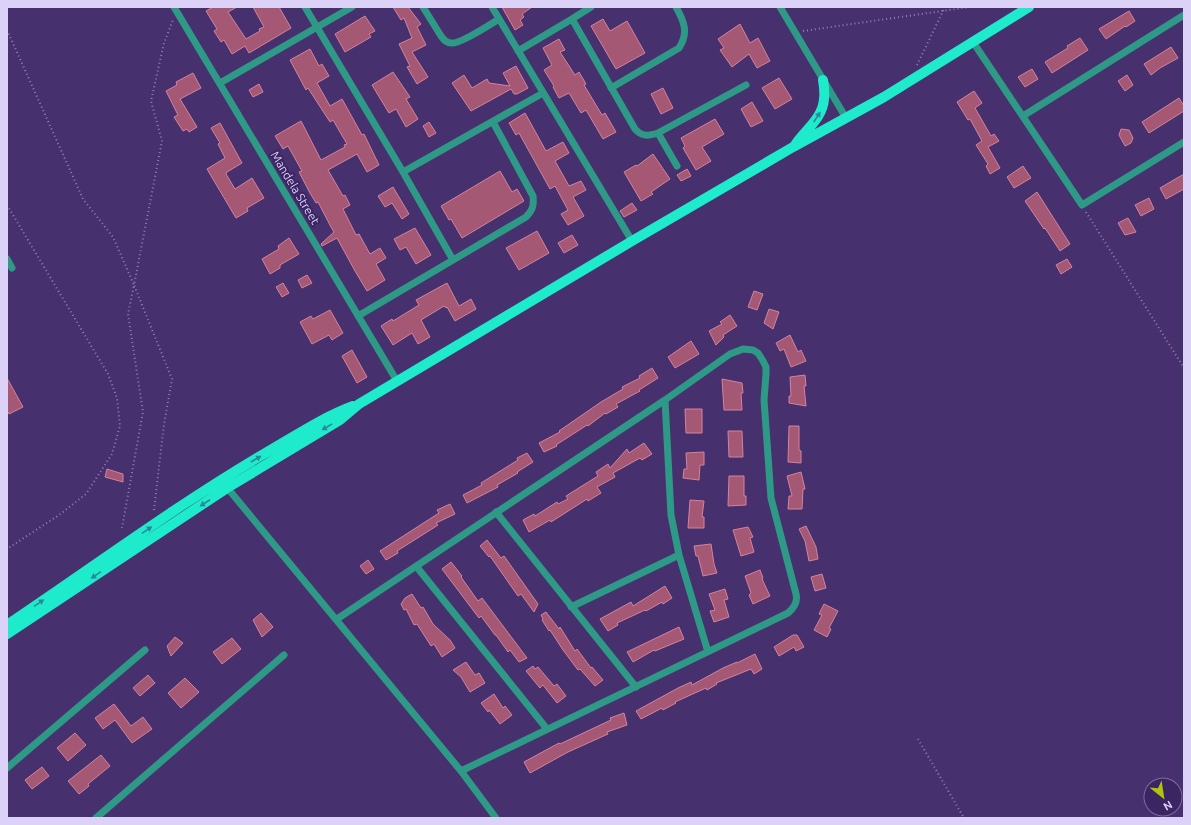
<svg xmlns="http://www.w3.org/2000/svg" width="1191" height="825" font-family="Ubuntu,sans-serif">
<style>
.building{fill:#a45874;stroke:#d3839e}
.lines{fill:none;stroke-linecap:round;stroke-linejoin:round}
.path{stroke:#9281b3;stroke-width:2;stroke-dasharray:1 3;stroke-linecap:butt}
.minor{stroke:#2e9986;stroke-width:7}
.major{stroke:#1debcb;stroke-width:10}
.oneway{fill:#2c8897}
.labels{text-anchor:middle;stroke-width:4;stroke-linejoin:round;paint-order:stroke}
.street-label{font-size:12px;fill:#dcd1f7;stroke:#3c2563}
</style>
<rect width="100%" height="100%" fill="#47306e"/>
<!-- building -->
<path class="building" d="M213,7H237L228,12L246,39L260,31L259,29L264,27L253,7H279L291,28L249,53L245,46L232,54L224,40L221,42L214,31L217,29L206,11Z
M393,7H408L421,24L417,27L426,45L412,52L428,77L417,84L407,67L410,66L399,44L412,38L404,18L401,20Z
M502,7H532L522,14L524,17L520,20L523,25L515,30Z
M1129,11L1135,21L1126,27L1125,26L1106,39L1099,29Z
M365,16L375,31L369,34L371,37L345,52L335,34Z
M603,19L610,31L627,21L645,53L616,69L591,26Z
M740,24L750,43L758,38L770,61L757,68L749,54L732,67L720,50L724,48L718,39Z
M1080,38L1088,50L1052,73L1045,62L1068,48L1067,46Z
M559,39L565,50L560,52L575,75L579,72L586,84L584,85L602,115L605,113L616,132L603,139L586,110L581,113L569,93L559,98L553,87L554,86L544,70L552,65L543,48Z
M1171,47L1178,58L1160,68L1151,75L1144,64Z
M310,49L319,66L322,64L329,76L317,83L330,106L342,99L362,135L364,134L379,165L367,172L357,154L328,170L343,196L345,195L350,205L343,209L356,235L359,234L370,254L380,248L386,258L376,264L385,280L367,291L355,271L337,238L322,246L321,244L334,232L331,227L318,202L316,203L310,193L299,172L302,171L288,146L283,149L275,136L301,121L321,160L345,147L344,145L347,144L333,120L330,122L308,88L306,90L290,60Z
M516,66L528,88L517,94H514L511,89L471,111L452,83L464,75L472,88L487,79L489,83L510,86L503,73Z
M1032,69L1038,79L1025,87L1018,77Z
M393,72L410,97L406,99L418,119L406,127L396,109L389,113L372,85Z
M193,73L201,88L180,99L197,127L189,132L187,129L183,131L174,117L178,115L166,91L177,85L176,82Z
M1127,75L1133,85L1125,91L1118,81Z
M779,78L792,99L775,109L762,88Z
M259,84L263,92L253,97L249,90Z
M663,88L673,108L661,114L651,94Z
M974,91L982,103L975,108L991,136L994,134L999,141L988,147L1000,168L990,174L986,166L988,164L976,145L982,141L970,119L968,120L957,102Z
M1179,98L1184,106V111L1149,133L1142,122Z
M752,102L763,121L751,127L741,109Z
M525,113L546,151L563,142L569,153L555,161L569,186L581,181L586,190L573,197L584,216L568,225L561,214L568,210L555,186L550,189L519,133L516,135L509,123Z
M715,119L724,134L702,147L711,161L696,170L683,148L685,146L681,138Z
M429,122L436,133L429,137L423,126Z
M220,123L242,163L227,172L226,174L235,189L252,178L264,198L247,208L248,211L236,218L207,169L225,158L218,144L220,143L211,128Z
M1121,129L1129,130L1133,138L1131,143L1125,146L1119,135Z
M653,154L670,179L651,192L653,194L641,201L624,172L636,165L637,166Z
M1023,166L1031,178L1014,188L1007,177Z
M687,169L691,176L681,181L677,175Z
M500,171L512,192L517,189L524,201L462,238L451,219L449,220L441,206Z
M1184,174V189L1166,199L1160,188Z
M393,187L409,214L402,219L392,203L385,207L378,196Z
M1037,192L1070,244L1060,251L1045,228L1044,229L1025,201Z
M1149,198L1154,209L1141,216L1135,205Z
M632,203L637,210L624,217L620,211Z
M1128,218L1136,232L1125,235L1118,223Z
M415,228L431,255L416,264L406,247L400,250L394,239Z
M537,231L549,253L519,270L506,248Z
M572,235L578,245L564,253L558,243Z
M289,238L299,254L280,265V268L270,274L262,259L279,249L278,246Z
M1067,259L1072,267L1061,274L1056,265Z
M307,275L312,283L302,288L298,280Z
M283,283L289,293L282,297L276,287Z
M447,283L459,306L471,299L476,309L455,321L447,307L446,308L444,306L421,320L430,337L418,344L412,333L393,345L381,326L392,319L393,321L419,305L416,300Z
M754,291L763,294L757,310L748,307Z
M769,309L779,312L773,329L764,323Z
M330,310L343,333L332,340L329,335L312,344L300,322L311,316L313,319Z
M730,315L737,326L723,335L724,337L716,345L709,331L722,324L720,322Z
M790,335L798,352L801,350L806,361L791,367L784,349L780,351L776,343Z
M691,341L699,354L675,368L668,357Z
M352,350L367,377L357,383L342,356Z
M652,368L658,378L639,390L640,391L616,404L618,407L606,414L605,413L588,426L587,425L556,445L557,446L544,452L539,443L560,432L559,431L601,402L623,389L622,387L640,378L639,376Z
M805,375L806,386H804L806,406L789,403V396H791L790,377Z
M7,378L23,407L9,414L7,410Z
M722,379L742,383L743,393H741L742,410H724Z
M685,409H702V433H686Z
M789,426H799V450L801,451V463L788,462Z
M728,431H742L743,457H729Z
M644,443L652,454L642,460L640,458L613,473L615,477L597,487L601,493L588,501L587,499L551,522L550,520L529,532L523,520L534,514L535,516L557,502L558,504L568,499L566,496L598,476L596,472L608,464L610,468L627,449L629,453Z
M704,452V465H700L699,480L683,478L684,469H687L686,453Z
M527,453L533,462L517,472L518,473L497,485L498,487L467,503L463,495L482,485L481,483L518,460L517,458Z
M107,469L123,474V482L105,477Z
M801,472L805,489H803L802,509H788L789,496H792L787,476Z
M729,476H744V496H746V505L728,506Z
M690,500L704,501L702,517H704V528H688Z
M450,504L455,514L436,523L438,525L397,551L398,553L386,560L380,551L439,513L437,510Z
M806,526L816,547L818,559L809,561L805,541L799,529Z
M748,527L753,537L750,538L754,552L741,556L733,530Z
M487,540L501,558L504,556L538,604L534,612L521,594L518,596L490,556L489,557L480,546Z
M711,544L714,564L717,573L703,576L698,556H696L694,546Z
M368,560L374,569L366,574L360,566Z
M451,562L462,576L461,577L478,601L482,598L527,658L519,662L510,650L508,652L496,635H495L481,616L479,618L442,569Z
M760,570L763,578L762,579L770,596L753,604L749,595L751,593L745,576Z
M822,574L826,588L815,591L811,577Z
M665,586L672,598L663,604L662,602L646,611L645,610L617,623L618,625L608,631L600,619L631,602L633,606Z
M725,589L728,599L724,600L729,617L714,622L710,611L715,610L709,594Z
M412,594L421,608L423,607L433,624L450,640L455,648L442,657L434,644L431,646L417,624L414,625L406,609L404,610L401,604L405,598Z
M824,604L838,611L829,628L831,629L827,637L814,630L822,615L819,614Z
M546,612L559,629L560,627L575,651L577,649L591,668L592,667L603,680L595,686L580,669L578,670L563,650L550,630L549,631L542,620L543,619L541,615Z
M261,613L273,627L262,637L253,620Z
M679,627L684,639L655,651L654,650L633,662L627,652Z
M793,635H797L804,647L796,651L794,647L779,656L774,647Z
M175,637L183,643L171,656L167,646Z
M232,638L241,649L222,664L213,652Z
M755,654L762,669L754,674L751,669L716,683L717,684L707,690L706,688L675,702L676,703L663,710L662,708L641,719L636,711L678,688L691,682L692,685L723,668L737,662V663Z
M466,662L475,675L479,673L485,683L470,692L461,677L453,670Z
M533,666L535,669L538,667L554,686L557,684L566,696L557,703L543,685L540,688L526,671Z
M148,675L155,683L140,696L133,688Z
M185,678L199,692L181,708L168,693Z
M494,694L503,708L505,706L512,715L500,724L489,710L488,712L481,703Z
M114,704L131,726L143,717L152,729L132,743L115,720L103,729L95,718Z
M624,713L627,725L607,732L608,734L568,752L530,773L524,762L559,743L560,744L611,720L610,718Z
M75,733L86,745L68,761L57,748Z
M101,755L110,766L88,784L89,786L79,794L68,781Z
M42,767L49,776L32,789L25,780Z"/>
<g class="lines">
<!-- path -->
<path class="path" d="M7,30L83,199L113,237L134,285L128,314L143,412L122,528
M803,31L970,7
M917,65L945,7
M7,205L108,374L117,398L120,426L112,454L86,494L59,515L7,549
M1086,212L1184,368
M154,510L164,424L172,379L134,285L162,141L151,101L164,43L173,20
M918,739L964,818"/>
<!-- minor -->
<path class="minor" d="M174,7L397,381
M305,7L403,172L453,260
M423,7L441,36C443,39 447,43 451,43C459,45 491,24 499,19
M492,7L632,241
M591,7L572,19L635,129C642,137 648,136 658,133L746,85
M780,7L846,118
M973,42L1082,205L1184,142
M518,51L572,19
M220,83L352,7
M611,88L679,48C689,33 684,21 676,7
M1023,116L1184,15
M658,133L677,166
M403,172L543,93
M7,259L12,268
M358,316L526,217C533,210 534,205 533,196L493,122
M665,400L671,515L679,555L708,652
M225,485L461,771L496,818
M496,512L636,687
M416,566L547,729
M571,607L679,555
M337,619L665,400L730,354L743,349L753,350L758,353L763,361L766,367V374L764,400L771,498L796,594C798,602 794,608 788,613L461,771
M7,768L145,650
M96,818L284,655"/>
<!-- major -->
<path class="major" d="M795,145C805,130 823,118 824,99C825,92 824,86 823,80
M7,625C92,568 174,507 262,455C292,438 321,418 353,406
M7,634L227,488L340,420L359,404L632,241L793,147L884,97L1029,7"/>
</g>
<!-- one-way arrows -->
<defs><path id="oneway-solid" d="M-6-.8H1V-3.2L6.5 0L1 3.2V.8H-6Z"/></defs>
<g class="oneway">
<use href="#oneway-solid" transform="translate(817 117) rotate(-57)"/>
<use href="#oneway-solid" transform="translate(327 427) rotate(149)"/>
<use href="#oneway-solid" transform="translate(256 459) rotate(-30)"/>
<use href="#oneway-solid" transform="translate(205 503) rotate(147)"/>
<use href="#oneway-solid" transform="translate(147 530) rotate(-34)"/>
<use href="#oneway-solid" transform="translate(96 575) rotate(146)"/>
<use href="#oneway-solid" transform="translate(39 603) rotate(-34)"/>
</g>
<g class="labels">
<!-- street labels -->
<g class="street-label">
<text transform="translate(295 188) rotate(59)" y="4">Mandela Street</text>
</g>
</g>
<!-- border -->
<rect width="1191" height="825" fill="none" stroke="#dcd1f7" stroke-width="16"/>
<!-- north arrow -->
<g transform="translate(1163 797) rotate(150)"><circle r="19" fill="#3c2563" stroke="#7c6a9e"/>
<path d="M0-3L7 15L0 10L-7 15Z" fill="#afc507"/>
<text y="-6" font-size="11" font-weight="bold" text-anchor="middle" fill="#dcd1f7">N</text>
</g>
</svg>
